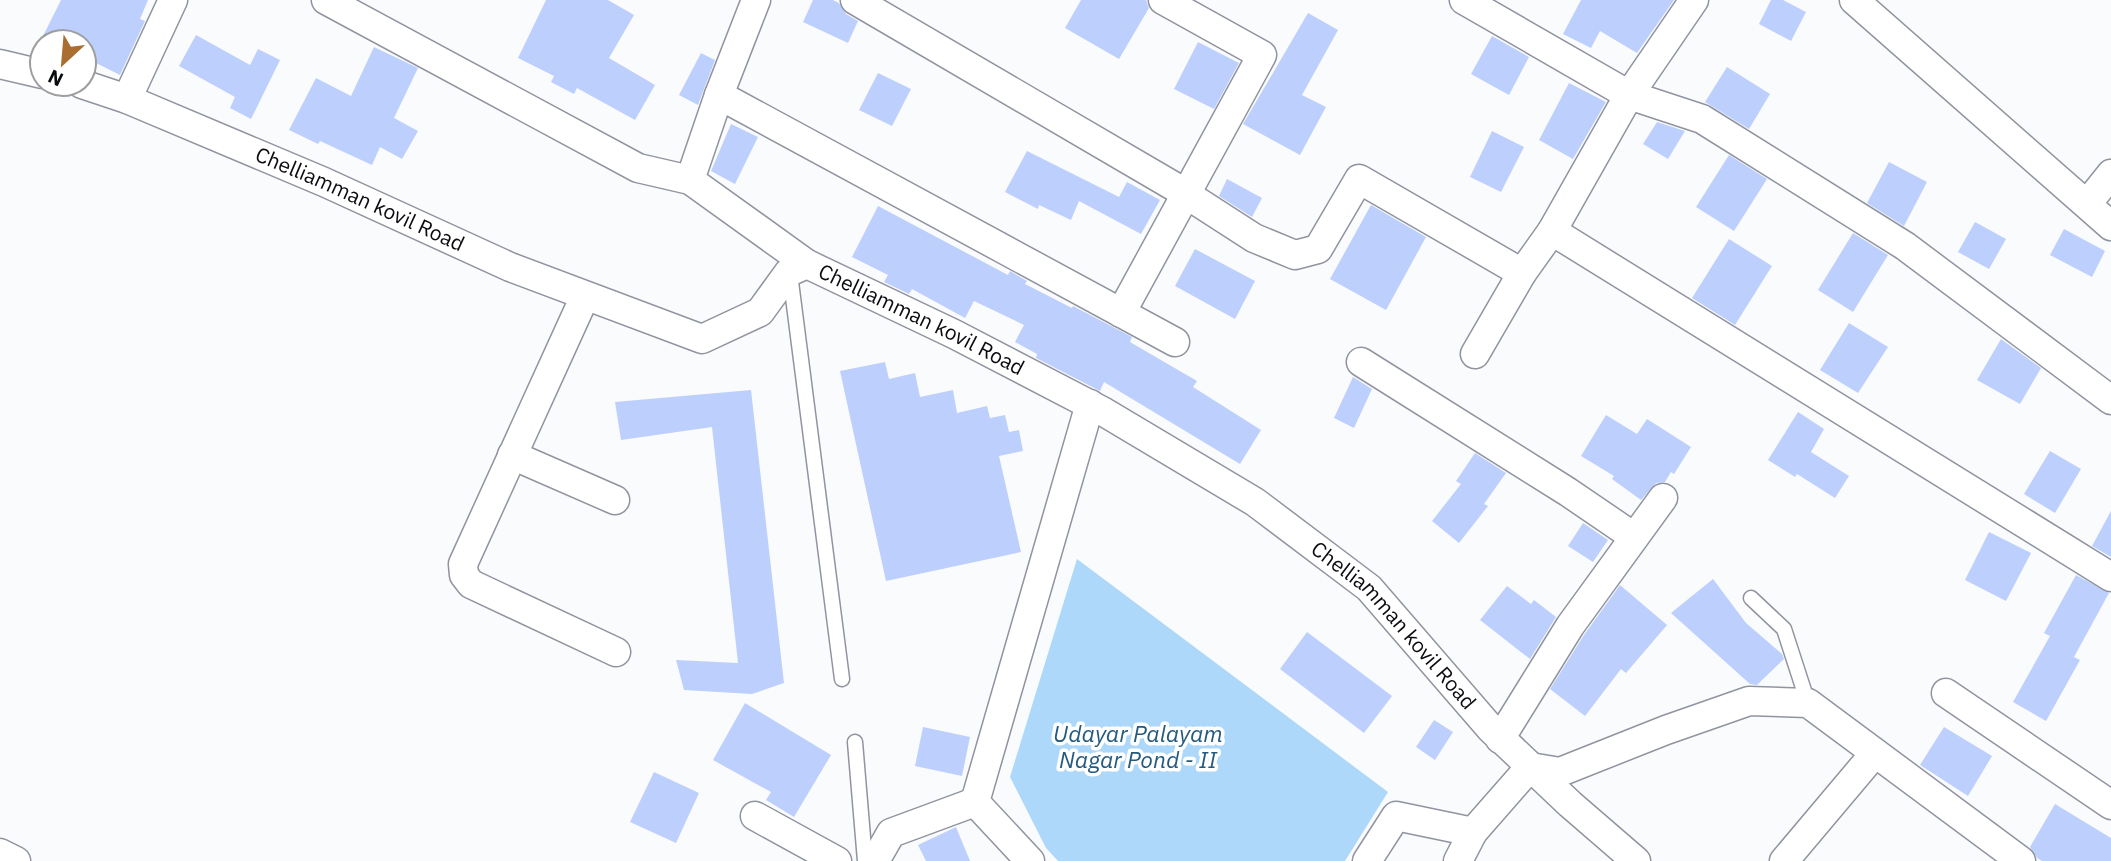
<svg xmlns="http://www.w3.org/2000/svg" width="2111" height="861" font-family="'IBM Plex Sans',sans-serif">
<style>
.water{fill:#add8fa}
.building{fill:#bdcffc}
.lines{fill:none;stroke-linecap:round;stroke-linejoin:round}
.lane-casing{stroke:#90949f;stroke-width:17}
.street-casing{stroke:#90949f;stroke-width:31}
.lane{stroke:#fff;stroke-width:14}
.street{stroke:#fff;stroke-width:28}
.labels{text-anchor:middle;stroke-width:7;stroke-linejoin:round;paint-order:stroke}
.street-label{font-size:21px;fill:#0b0c10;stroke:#fff}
.water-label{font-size:23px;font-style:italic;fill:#255a7f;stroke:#fff}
</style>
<rect width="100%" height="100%" fill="#fafbfd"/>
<!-- water -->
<path class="water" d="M1077,559L1388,792L1345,861H1058L1046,848L1010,777Z"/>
<!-- building -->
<path class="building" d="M61,0H148L140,19L145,21L120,75L84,57V42H40Z
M546,0H608L634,15L609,58L655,85L635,120L577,88L574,94L551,82L554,76L518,58Z
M813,0H833L839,3L846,14L858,21L848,43L803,22Z
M1081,0H1146L1149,8L1119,59L1065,28Z
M1581,0H1674L1637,53L1600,31L1591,48L1563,34Z
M1771,0H1783L1806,12L1791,41L1759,24Z
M1308,13L1338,30L1302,95L1326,107L1300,155L1243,124Z
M196,35L250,65L258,49L280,60L251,119L230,108L235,97L179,66Z
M1492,36L1529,57L1509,95L1471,74Z
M1198,42L1239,63L1214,109L1174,89Z
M374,47L418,68L394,118L418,131L402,159L380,147L372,165L320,141L318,144L289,130L316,78L351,96Z
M701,53L715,60L698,105L679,95Z
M1727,67L1770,94L1749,129L1705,102Z
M878,73L911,89L892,126L859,110Z
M1569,83L1606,102L1573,159L1539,140Z
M1657,122L1685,131L1668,159L1643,144Z
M731,124L758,137L735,184L711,171Z
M1492,131L1524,147L1501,192L1470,177Z
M1027,151L1119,197L1127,182L1160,200L1141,234L1079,201L1071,220L1039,205L1038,209L1005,192Z
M1729,155L1767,179L1734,231L1696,207Z
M1889,162L1927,182L1904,226L1867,203Z
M1227,179L1262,198L1252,217L1219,196Z
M1371,205L1426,237L1386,310L1330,279Z
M878,206L1008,275L1010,271L1027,281L1025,284L1072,308L1073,306L1132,337L1130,342L1197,381L1193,387L1261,430L1240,464L1104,382L1100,391L1036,358L1037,354L1015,342L1024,325L974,301L965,318L912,289L909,294L884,282L888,275L852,257Z
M1975,222L2006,239L1989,269L1958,252Z
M2064,229L2105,251L2092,277L2050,255Z
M1853,233L1888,255L1853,312L1818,290Z
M1729,239L1772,266L1735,325L1692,298Z
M1195,249L1255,281L1235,319L1175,286Z
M1849,323L1888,347L1858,393L1820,370Z
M2001,339L2041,368L2020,404L1977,380Z
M885,362L889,379L915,373L920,397L953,390L957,413L987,406L990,418L1005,415L1009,432L1019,430L1023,451L999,456L1021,552L886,581L840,371Z
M1353,377L1372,389L1354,428L1334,418Z
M751,390L784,683L752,694L684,690L676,660L738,663L712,427L621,440L615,402Z
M1798,412L1824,429L1811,452L1849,476L1835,498L1797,474L1795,477L1768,460Z
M1606,415L1637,434L1647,419L1691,447L1674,474L1671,472L1665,482L1656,483L1641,500L1612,479L1614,476L1581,456Z
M2050,451L2081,469L2055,513L2024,494Z
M1475,453L1506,473L1484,504L1488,506L1459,543L1432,521L1461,484L1456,481Z
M2111,511V557L2092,546Z
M1583,523L1608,540L1593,562L1568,546Z
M1989,532L2031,553L2006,601L1965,580Z
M2076,575L2109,593L2074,657L2080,660L2046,721L2013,702L2050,636L2044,633Z
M1713,579L1746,623L1782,654L1784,659L1757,685L1750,684L1671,613Z
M1620,585L1667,625L1626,673L1621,669L1585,716L1550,689L1584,635Z
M1507,586L1531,604L1534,600L1556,617L1530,659L1480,620Z
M1307,632L1392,696L1364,733L1280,669Z
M745,703L831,755L794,817L766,800L771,792L713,760Z
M1434,720L1453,732L1435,760L1416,747Z
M923,727L970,737L962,776L915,766Z
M1944,727L1992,756L1968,796L1920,765Z
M654,772L699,793L676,843L630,822Z
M2055,804L2111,838V861H2042L2037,858L2030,847Z
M956,827L970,861H926L918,845Z"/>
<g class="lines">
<!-- lane casing -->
<g class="lane-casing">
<path id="lane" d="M790,274L842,679
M1751,598L1784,629L1808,703
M855,742L865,861"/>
</g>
<!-- street casing -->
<g class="street-casing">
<g id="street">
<path d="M326,0L638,168L690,180"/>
<path d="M756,0L719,95L690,180L807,264"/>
<path d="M855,0L1175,187L1254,238L1295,255L1318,249L1359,179L1522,273"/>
<path d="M1464,0L1629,95L1702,119L1905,246L2111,400"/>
<path d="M1694,0L1629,95L1552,231L2111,577"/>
<path d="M1854,0L2111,226"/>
<path d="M0,64L42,74"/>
<path id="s1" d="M82,84L127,99L324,182L510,267L702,339L760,312L789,272L807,264L954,334L1104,412L1255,502L1369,588L1491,729L1570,804L1636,861"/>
<path d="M719,95L1175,342"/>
<path d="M127,99L173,0"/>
<path d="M2087,204L2111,174"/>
<path d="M585,296L463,564L464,575L471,584L616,652"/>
<path d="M1121,313L1262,55L1163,0"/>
<path d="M1475,354L1522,273L1552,231"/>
<path d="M1361,362L1568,492L1634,537"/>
<path d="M512,455L615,500"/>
<path d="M1946,693L2111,805"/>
<path d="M1500,739L1570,626L1663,498"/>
<path d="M1530,767L1560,772L1666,730L1749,701L1808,703L2021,861"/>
<path d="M975,802L1090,404"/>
<path d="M755,816L837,861"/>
<path d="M0,853L16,861"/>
<path d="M875,861L891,833L975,802L1030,861"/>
<path d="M1367,861L1396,816L1473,832L1530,767"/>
<path d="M1458,861L1473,832"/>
<path d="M1784,861L1875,753"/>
</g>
</g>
<!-- lane -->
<use href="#lane" class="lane"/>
<!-- street -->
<use href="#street" class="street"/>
</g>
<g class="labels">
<!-- street labels -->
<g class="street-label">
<text dy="7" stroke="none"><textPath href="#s1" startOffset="301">Chelliamman kovil Road</textPath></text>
<text dy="7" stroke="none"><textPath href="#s1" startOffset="931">Chelliamman kovil Road</textPath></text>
<text dy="7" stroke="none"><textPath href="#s1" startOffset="1498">Chelliamman kovil Road</textPath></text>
</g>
<!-- water labels -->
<g class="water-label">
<text x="1138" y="742">Udayar Palayam<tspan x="1138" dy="26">Nagar Pond - II</tspan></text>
</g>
</g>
<!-- north arrow -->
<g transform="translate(63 63) rotate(206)"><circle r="33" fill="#ffffff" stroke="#9d9e9f" stroke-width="2"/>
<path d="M0-5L12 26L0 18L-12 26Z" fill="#aa6e30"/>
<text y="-10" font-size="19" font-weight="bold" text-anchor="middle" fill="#0b0c10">N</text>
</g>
</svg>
